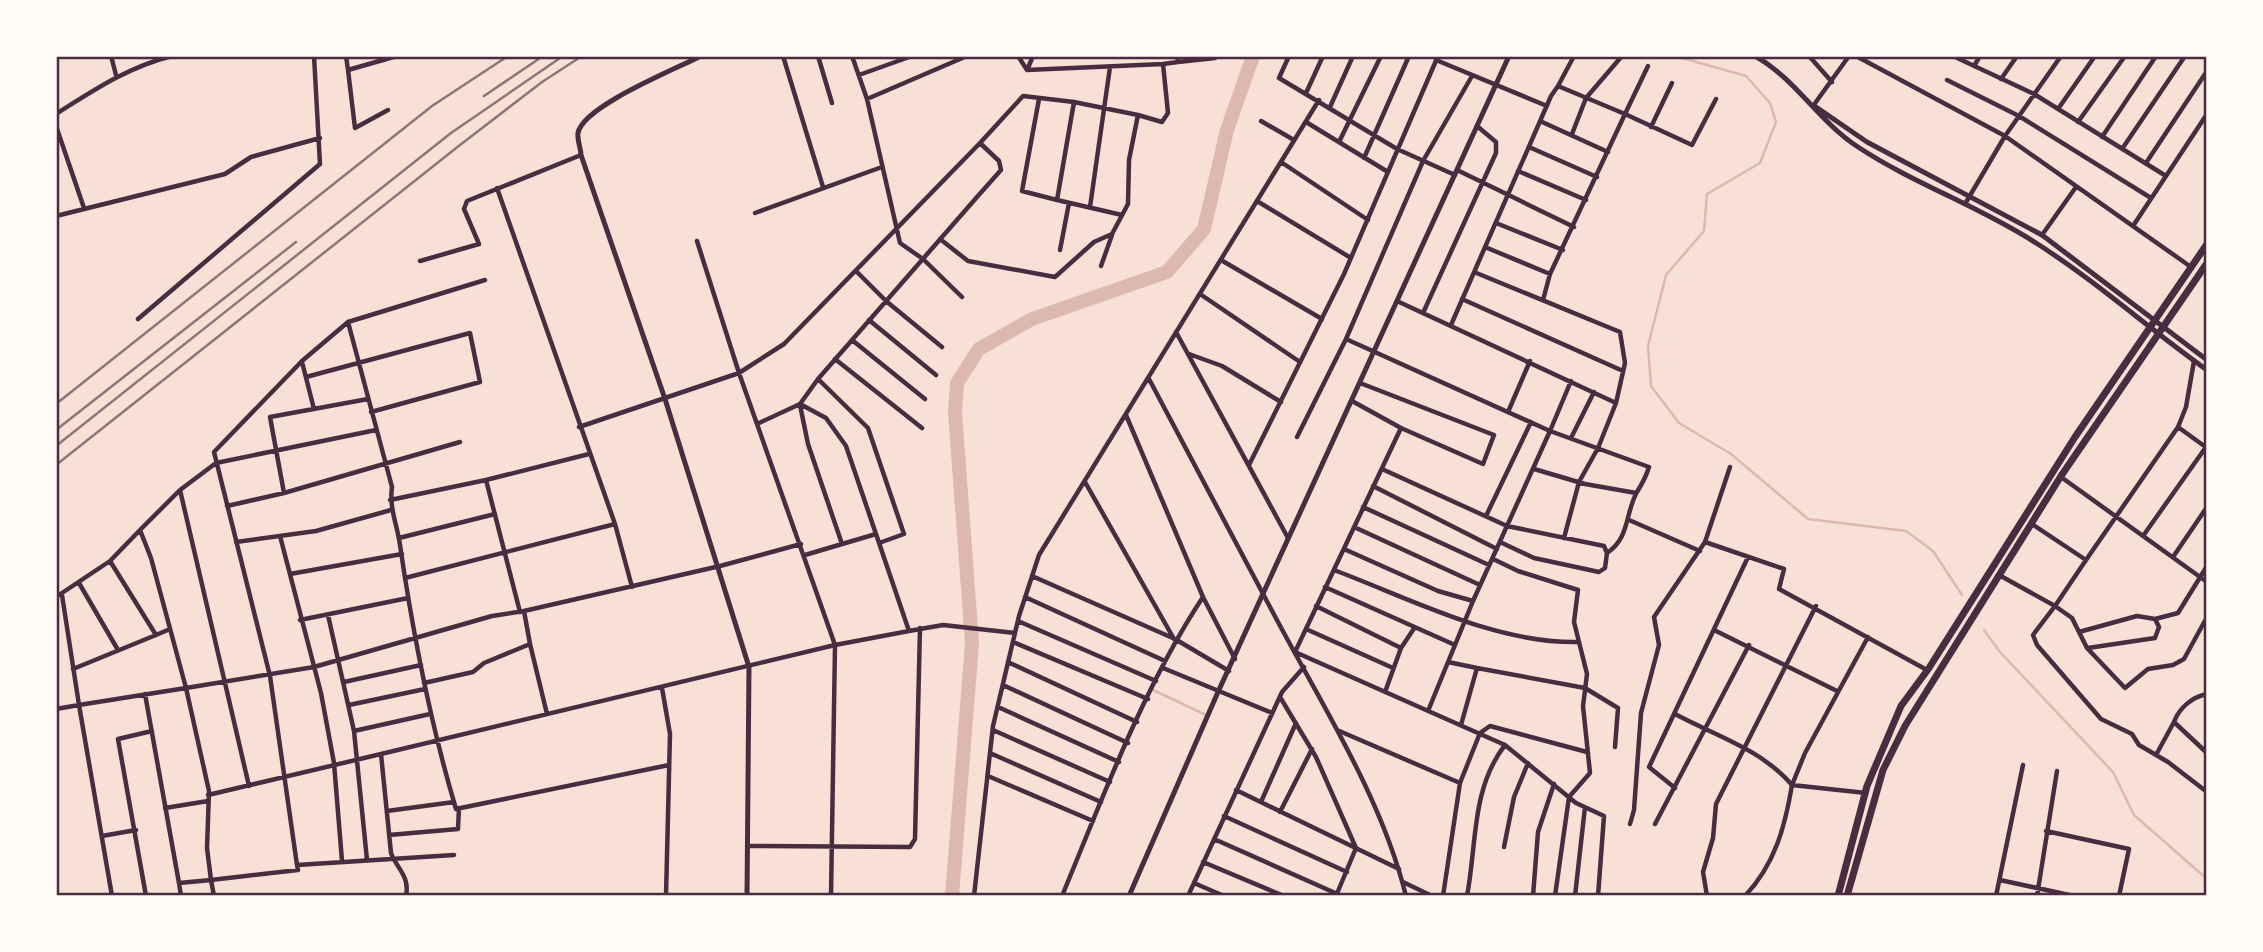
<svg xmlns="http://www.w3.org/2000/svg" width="2263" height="952" font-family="Rubik,sans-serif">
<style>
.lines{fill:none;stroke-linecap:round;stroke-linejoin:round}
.stream{stroke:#dcb8b0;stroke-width:2.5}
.river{stroke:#dcb8b0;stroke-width:14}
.minor{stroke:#4a2c40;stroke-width:4.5}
.tertiary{stroke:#4a2c40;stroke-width:5}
.trunk{stroke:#4a2c40;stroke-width:7}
.rail{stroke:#8f747c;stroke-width:2.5}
.neatline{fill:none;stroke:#4a2c40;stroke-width:2.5}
</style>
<rect width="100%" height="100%" fill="#f7e1d7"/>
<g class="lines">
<!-- stream -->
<path class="stream" d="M1675,56L1746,76L1770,103L1776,122L1760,163L1707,194L1704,231L1666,275L1648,346L1651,386L1679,423L1731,454L1808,519L1906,531L1933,551L1962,595
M1984,630L2000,652L2113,772L2134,815L2207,879
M1153,690L1206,715"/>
<!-- river -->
<path class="river" d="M952,896L972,643L955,412L957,383L979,349L1032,319L1167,272L1204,229L1227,130L1253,56"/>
<!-- minor -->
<path class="minor" d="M111,56L116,75
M346,56L348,70L397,56
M783,56L823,187
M818,56L832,103
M852,56L867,99L900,243L923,259L962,297
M1018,56L1027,70
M1289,56L1279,78L1397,149L1455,175
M1809,56L1832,82
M1856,56L2005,136L2191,267
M1953,56L2034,94L2166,176
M1436,60L1547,106
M1178,62L1215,58
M1648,66L1625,114L1692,145L1716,99
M1974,66L1980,56
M348,70L355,128L388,110
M1027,70L1163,64L1178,62L1177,56
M1027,70L1033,56
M859,75L912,56
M2001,79L2017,56
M1947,80L2019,116L2151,198
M1558,86L1574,56
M1306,93L1323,56
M867,99L967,56
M1039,99L1022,191L1057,200L1074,102
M1813,106L1849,56
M1330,107L1353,56
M2058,109L2095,56
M56,114C94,90 128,67 172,56
M1138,115L1162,122L1168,113L1163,64
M1261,121L1294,140
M1540,121L1608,152
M1306,122L1388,172
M2078,122L2125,56
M56,126L84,208
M1651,127L1672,83
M1572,134L1586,98L1622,56
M2102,137L2156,56
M1339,142L1381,56
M1529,147L1597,177
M2122,149L2185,56
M1364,158L1409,56
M1281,162L1368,220
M2146,163L2207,71
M1457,170L1574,227
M1518,171L1586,200
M497,188L615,524L632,587
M1057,200L1122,215
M1257,201L1351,258
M1965,204L2005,136L2061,56
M1090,207L1110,67
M755,213L882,167
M56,216L225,174L251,157L320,138
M1496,223L1563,250
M2133,226L2207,114
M2042,235L2076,187
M697,241L739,373L835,645L831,896
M1060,250L1069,203
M1221,260L1322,319
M420,261L479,244L464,209L467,201L581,155
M1101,266L1112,235
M856,271L886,301L942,347
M1474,272L1620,332L1625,363L1616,403
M485,280L348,322L392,487C389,508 397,524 400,545C413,634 430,722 456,809L669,765
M1200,294L1300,362
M1462,299L1623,371
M1543,300L1550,274
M1397,301L1616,403L1598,448L1579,482L1564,538
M1423,313L1496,153V142L1477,126
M138,319L320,164L314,56
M869,320L936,375
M348,322L302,361L214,452L270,676L297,865L454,855
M1451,325L1551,96L1558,86L1625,114L1550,274L1485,247
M1176,332L1288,538
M852,340L925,399
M1189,354L1222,366L1281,402
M835,359L922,428
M302,362L314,409
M306,377L470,333L480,382L371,412
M1149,379C1192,460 1235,541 1278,622C1325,710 1382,799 1406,896
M1571,381L1550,431L1649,467C1646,477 1642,484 1637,492C1625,513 1630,538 1607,553
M1360,383L1494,435L1483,464L1401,428
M1352,401L1401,428L1295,652L1505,745L1576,803L1604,816L1598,896
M800,404L826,418L846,446L876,534
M800,405L808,444L842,544
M1508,412L1530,361
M1126,415L1203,597
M759,423L800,404L818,379
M579,427L739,373L784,344L980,143
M2178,427L2186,407L2194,361
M1297,437L1346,339
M1571,438L1594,392
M1249,465L1344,274L1438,56
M1382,469L1507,526L1604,546L1607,553L1605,568L1599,572L1534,558L1500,542
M1534,469L1585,484L1636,493
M2061,477L2207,582
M486,480L589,454
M1085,482L1174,639
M1373,486L1497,549
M180,490L140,530L151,558L186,688L314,667L492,616L524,611L530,644
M284,493L270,417L368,399
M390,500L486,480L520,612
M227,506L284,493L460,442
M1363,507L1489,565
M1486,516L1531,422
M1629,520L1700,551
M2032,524L2086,560L2178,427L2207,448
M1354,527L1480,585
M280,536L321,693L334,763L342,861
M2143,536L2206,447
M399,538L495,514
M236,542L316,531L391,510
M1705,542L1784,569L1779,589L1927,670
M879,543L904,534L868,428L818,379L977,197L1001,170L999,161L980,143L1023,96L1074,102L1138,115L1129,160L1128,204L1112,234L1094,242L1055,277L968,261L940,239
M1344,549L1438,591L1473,601
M2173,557L2207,507
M1493,559L1518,571L1578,590L1574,622L1587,674L1583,706L1590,773L1569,797L1555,896
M2086,560L2055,606L2072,618L2087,648L2125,688L2148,669L2173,665L2184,659L2207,617
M110,561L140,530
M1334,570C1411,599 1496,644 1579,642
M290,574L402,554
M1999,575L2055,606L2033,635L2037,645L2101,719L2132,734L2139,745L2168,762L2207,792
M1032,576L1175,639L1229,671
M405,578L615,524
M79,583L118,650
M1325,587L1455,645
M56,597L110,561L156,635L170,629
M1025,597L1165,661
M1316,606L1401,648L1415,627
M524,611L720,566L801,544
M328,615L354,731L367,860
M2155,619L2178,613L2207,566
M300,620L408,598
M1018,621L1156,681
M1306,629L1393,668
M1714,630L1837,691
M909,631L943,625L1015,633
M2079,632L2137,616L2155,619L2159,627L2155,638L2088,648
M1013,642L1148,699
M1008,662L1137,722
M1448,662L1477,668
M1163,668L1272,713
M73,669L156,635
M344,682L421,665
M424,683L473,672L484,663L530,644L547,714
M1003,685L1128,743
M662,688L670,734L666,896
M1385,692L1401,648
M2207,694C2192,697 2179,708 2174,722L2207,753
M1280,697L1316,757L1356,848L1336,896
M349,705L425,689
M998,707L1119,762
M56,709L79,705L62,595
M1428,711L1473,601L1550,431L1346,339L1423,161L1472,76
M1675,714C1716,736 1761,749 1792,785C1785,827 1775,864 1745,896
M1461,725L1477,668L1585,688L1618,708L1615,747
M993,730L1110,782
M1337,730L1460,783L1480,733L1490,726L1587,752
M354,731L430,714
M990,753L1101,802
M2156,755L2174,722
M988,776L1093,821
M249,786L180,490L216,463L376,430
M1675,788L1649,767L1748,557
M1236,790L1399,869
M1866,793L1792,785L1805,753L1868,637
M208,795L381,754
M1261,802L1296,723
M165,808L208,801
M387,811L454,802
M1280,812L1312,749
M1224,816L1347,872
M1630,824L1634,810L1641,713L1659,645L1654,617L1705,542L1730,467
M1655,824L1749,645
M2046,831L2129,849L2119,896
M389,835L458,829L459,808
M102,836L136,830
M1214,839L1342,896
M750,846L910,847L915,839L920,628
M1504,847L1514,797L1528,763
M1203,862L1284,896
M2000,880L2074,896
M1403,882L1432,896
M179,883L181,896
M1194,883L1224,896
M112,896L79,705L186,688L209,791L207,848L211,880L179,883L145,694
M146,896L118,739L152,731
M214,896L211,880L298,870L297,865
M406,896C410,876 397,869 391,853L381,754L835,645L909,631L876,534L805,555
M974,896L993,726L1019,616L1039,555L1319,100
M1062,896C1103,797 1144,686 1203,597L1235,659
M1188,896L1282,692L1304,667
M1443,896L1460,783
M1467,896C1477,844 1471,789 1505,745
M1533,896L1538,832L1554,784
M1575,896L1585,807
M1707,896L1703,872L1713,838L1716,804L1816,606
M1996,896L2023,765
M2037,896L2057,771
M2080,896H2152"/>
<!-- tertiary -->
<path class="tertiary" d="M701,56C676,69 583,106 578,133C577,140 581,149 581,155L665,399L749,667L747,896
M1755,56C1796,79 1819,122 1858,147C1914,184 1979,206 2036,243C2096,281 2149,329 2207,370
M1816,107L1867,142L2042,235L2207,360
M1129,896L1218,692L1509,56"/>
<!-- trunk -->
<path class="trunk" d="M1838,896L1867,786L1901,706L1929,668L2075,437L2207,244
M1847,896L1883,770L1905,726L2061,476L2207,263"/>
<!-- rail -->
<path class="rail" d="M484,96L543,56
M56,404L432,106L508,56
M56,430L296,242
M56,446L451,133L563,56
M56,465L460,145L542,82L582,56"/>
</g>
<!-- border -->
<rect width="2263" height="952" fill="none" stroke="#fffaf5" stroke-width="116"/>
<rect x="58" y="58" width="2147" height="836" class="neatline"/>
</svg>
